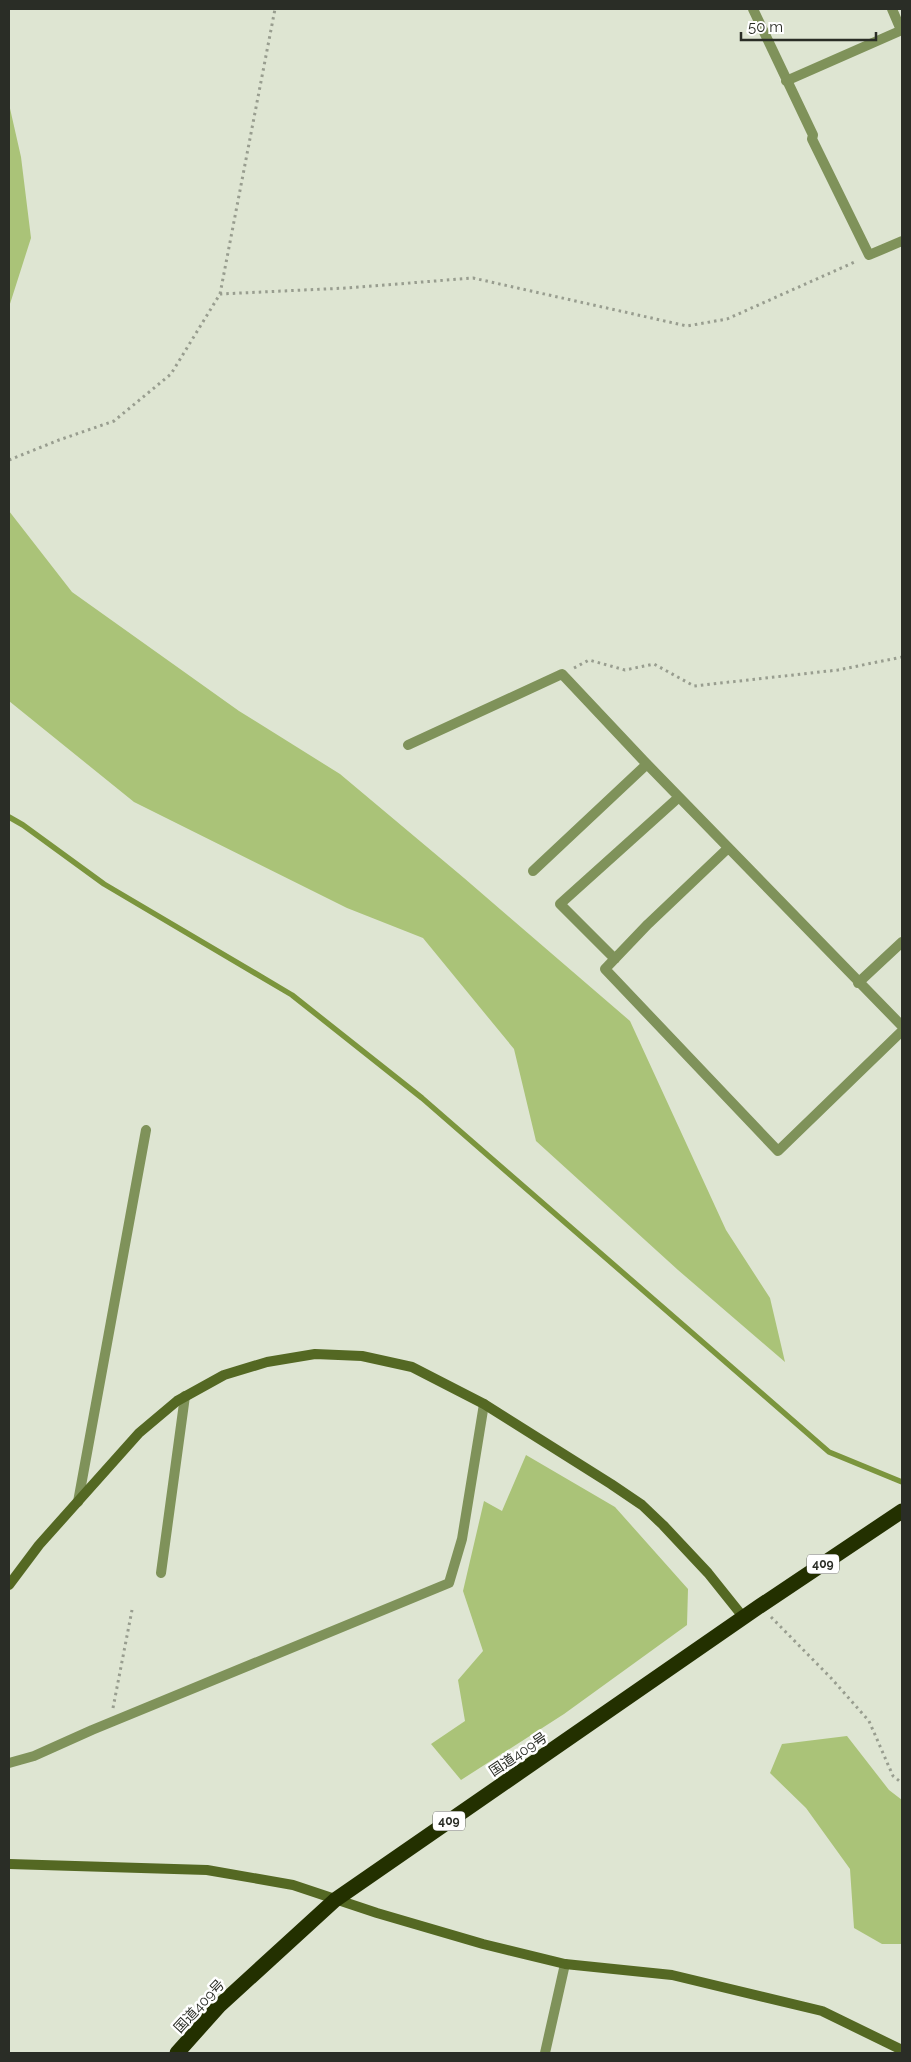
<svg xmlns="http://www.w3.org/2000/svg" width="911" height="2062" font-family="Raleway,'Noto Sans JP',sans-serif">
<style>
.green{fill:#aac378}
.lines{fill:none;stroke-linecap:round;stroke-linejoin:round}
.stream{stroke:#7b953d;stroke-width:5.5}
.path{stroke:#989d8f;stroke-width:3;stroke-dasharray:2.5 4;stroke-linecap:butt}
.street{stroke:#7f925a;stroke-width:10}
.secondary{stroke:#546823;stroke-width:10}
.highway{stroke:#233000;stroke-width:15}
.labels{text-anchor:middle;stroke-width:5;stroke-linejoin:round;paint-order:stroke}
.shield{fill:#fff;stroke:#6a6c67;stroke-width:1}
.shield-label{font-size:12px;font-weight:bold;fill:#2a2d26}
.street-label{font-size:14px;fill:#2a2d26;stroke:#fff}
</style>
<rect width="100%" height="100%" fill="#dee5d2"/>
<!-- green -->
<path class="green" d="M9,104L21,157L31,238L9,307Z
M9,511L72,592L239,711L340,774L464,878L630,1021L726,1230L770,1298L785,1362L678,1270L536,1141L514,1049L423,938L347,908L134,802L9,701Z
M526,1455L615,1507L688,1589L687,1625L564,1714L461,1780L431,1744L465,1721L458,1680L483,1651L463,1591L484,1501L502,1511Z
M847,1736L889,1790L902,1800V1944H882L854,1928L850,1869L806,1808L770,1773L782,1744Z"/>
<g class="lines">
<!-- stream -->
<path class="stream" d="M9,817L23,825L104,884L292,995L422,1098L829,1452L902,1482"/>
<!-- path -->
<path class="path" d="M220,294L275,9
M9,460L59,440L114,421L171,374L220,294L346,288L473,278L687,326L727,319L857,261
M574,668L589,660L625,670L654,664L694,686L838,670L902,657
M771,1617L831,1678L869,1721L893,1776L902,1783
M113,1708L132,1610"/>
<!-- street -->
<path class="street" d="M753,9L813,135L812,139L869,255L902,241
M892,9L901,30
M786,81L902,30
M408,745L562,674L643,760L902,1026
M728,848L648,924L605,969L778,1151L902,1031
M533,871L647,764
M615,959L560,904L679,797
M858,983L902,942
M78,1502L146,1130
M161,1573L185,1396
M9,1763L34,1756L92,1730L449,1583L462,1539L484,1404
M545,2053L565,1964"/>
<!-- secondary -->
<path class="secondary" d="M9,1585L39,1545L139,1433L177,1401L224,1375L267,1362L315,1354L362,1356L412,1367L484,1404L611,1484L642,1505L663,1525L708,1573L744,1618
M9,1864L207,1870L293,1885L377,1913L483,1944L565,1964L672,1975L822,2011L902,2050"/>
<!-- highway -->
<path class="highway" d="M177,2053L219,2006L335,1900L760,1606L902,1511"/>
</g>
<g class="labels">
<!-- shield labels -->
<g class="shield">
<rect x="807" y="1554.5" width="32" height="19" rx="4"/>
<rect x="433" y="1811.5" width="32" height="19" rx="4"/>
</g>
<g class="shield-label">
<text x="823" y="1568">409</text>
<text x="449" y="1825">409</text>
</g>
<!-- street labels -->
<g class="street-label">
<text transform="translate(518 1754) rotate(-34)" y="5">国道409号</text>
<text transform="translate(199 2006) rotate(-47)" y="5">国道409号</text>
</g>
</g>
<!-- border -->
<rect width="911" height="2062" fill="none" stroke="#2a2d26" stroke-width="20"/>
<!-- scale -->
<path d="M741 32v8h135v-8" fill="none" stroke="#2a2d26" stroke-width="2.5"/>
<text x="748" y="32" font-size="15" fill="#2a2d26" stroke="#ffffff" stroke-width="4" paint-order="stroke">50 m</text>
</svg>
